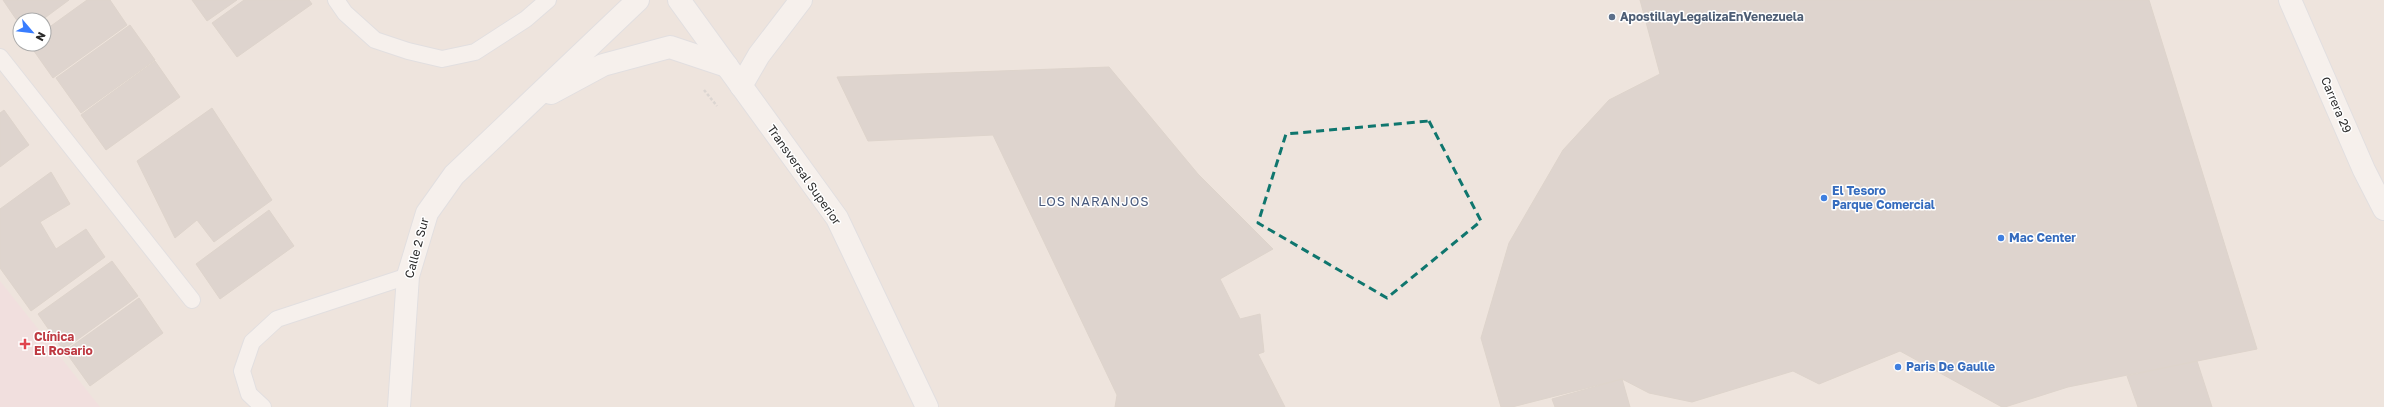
<svg xmlns="http://www.w3.org/2000/svg" width="2384" height="407" font-family="'Golos Text',sans-serif">
<style>
.medical{fill:#f4dae0}
.building{fill:#c9c1bd;stroke:#c9c0b7}
.lines{fill:none;stroke-linecap:round;stroke-linejoin:round}
.lane-casing{stroke:#d2d9e4;stroke-width:18}
.street-casing{stroke:#d2d9e4;stroke-width:24}
.secondary-casing{stroke:#d2d9e4;stroke-width:24}
.path{stroke:#c4c4c4;stroke-width:2.5;stroke-dasharray:3 2;stroke-linecap:butt}
.lane{stroke:#fff;stroke-width:16}
.street{stroke:#fff;stroke-width:22}
.secondary{stroke:#fff;stroke-width:22}
.marked{fill:none;stroke:#0f766e;stroke-width:3;stroke-dasharray:8 5;stroke-linejoin:round}
.service-dot{fill:#5c6f8a;stroke:#fff;stroke-width:1.5}
.shop-dot{fill:#3f7fe0;stroke:#fff;stroke-width:1.5}
.health-dot{fill:#e0444e;stroke:#fff;stroke-width:1.5}
.labels{text-anchor:middle;stroke-width:3;stroke-linejoin:round;paint-order:stroke}
.service-label{font-size:12px;font-weight:bold;fill:#4e5e75;stroke:#fff;text-anchor:start}
.street-label{font-size:12px;fill:#2b2b2b;stroke:#fff}
.shop-label{font-size:12px;font-weight:bold;fill:#366cbe;stroke:#fff;text-anchor:start}
.health-label{font-size:12px;font-weight:bold;fill:#be3a42;stroke:#fff;text-anchor:start}
.neighbourhood-label{font-size:13px;letter-spacing:1px;fill:#4a5b7e;stroke:#fff}
</style>
<rect width="100%" height="100%" fill="#eee4dd"/>
<!-- medical -->
<path class="medical" d="M0,281L100,407H0Z"/>
<!-- building -->
<path class="building" d="M3,0H69L42,20H20V25Z
M87,0H110L127,25L53,78L29,44H44V31Z
M192,0H237L207,21Z
M244,0H309L312,4L237,57L212,23Z
M1640,0H2149L2257,349L2068,387L2005,407H2002L1900,351L1819,384L1793,371L1692,402L1649,393L1622,379L1512,407H1501L1481,338L1509,243L1563,150L1609,100L1660,74Z
M130,25L155,60L81,113L56,78Z
M155,61L180,97L106,150L81,115Z
M1109,67L1198,174L1273,249L1220,279L1240,319L1260,314L1264,352L1258,354L1285,407H1115L1117,395L993,135L868,141L837,77Z
M212,108L272,200L214,242L197,220L175,238L137,161Z
M4,110L29,145L0,167V113Z
M51,172L70,204L40,222L56,249L86,229L105,257L31,311L0,268V209Z
M269,210L294,246L220,299L196,264Z
M112,261L138,296L63,350L38,314Z
M139,298L163,333L90,386L65,351Z
M2197,361L2212,407H2138L2127,376Z
M1622,379L1630,407H1555L1552,399Z"/>
<g class="lines">
<!-- lane casing -->
<g class="lane-casing">
<path id="lane" d="M336,0L345,13L375,40L408,51L442,59L475,52L526,19L548,0
M0,57L192,300
M263,407L249,394L242,371L252,342L277,319L408,276"/>
</g>
<!-- street casing -->
<g class="street-casing">
<path id="street" d="M741,86L759,55L801,0
M551,93L603,65L670,47L727,66
M399,407L408,276L427,213L454,175L638,0"/>
</g>
<!-- secondary casing -->
<g class="secondary-casing">
<path id="secondary" d="M679,0L837,218L927,407
M2290,0L2364,170L2384,209"/>
</g>
<!-- path -->
<path class="path" d="M704,90L717,106"/>
<!-- lane -->
<use href="#lane" class="lane"/>
<!-- street -->
<use href="#street" class="street"/>
<!-- secondary -->
<use href="#secondary" class="secondary"/>
</g>
<!-- marked area -->
<path d="M0 0H2384V407H0ZM1429,121L1481,221L1387,298L1258,223L1286,134Z" fill="#eee4dd" fill-opacity=".55" fill-rule="evenodd"/>
<path class="marked" d="M1429,121L1481,221L1387,298L1258,223L1286,134Z"/>
<!-- markers -->
<circle class="service-dot" cx="1612" cy="17" r="4"/>
<g class="shop-dot">
<circle cx="1824" cy="198" r="4"/>
<circle cx="2001" cy="238" r="4"/>
<circle cx="1898" cy="367" r="4"/>
</g>
<path class="health-dot" d="M23 338h4v4h4v4h-4v4h-4v-4h-4v-4h4z"/>
<g class="labels">
<!-- service labels -->
<g class="service-label">
<text x="1620" y="21">ApostillayLegalizaEnVenezuela</text>
</g>
<!-- street labels -->
<g class="street-label">
<text transform="translate(2336 105) rotate(67)" y="4">Carrera 29</text>
<text transform="translate(804 175) rotate(55)" y="4">Transversal Superior</text>
<text transform="translate(417 248) rotate(-75)" y="4">Calle 2 Sur</text>
</g>
<!-- shop labels -->
<g class="shop-label">
<text x="1832" y="195">El Tesoro<tspan x="1832" dy="14">Parque Comercial</tspan></text>
<text x="2009" y="242">Mac Center</text>
<text x="1906" y="371">Paris De Gaulle</text>
</g>
<!-- health labels -->
<g class="health-label">
<text x="34" y="341">Clínica<tspan x="34" dy="14">El Rosario</tspan></text>
</g>
<!-- neighbourhood labels -->
<g class="neighbourhood-label">
<text x="1094" y="206">LOS NARANJOS</text>
</g>
</g>
<!-- north arrow -->
<g transform="translate(32 32) rotate(118)"><circle r="19" fill="#ffffff" stroke="#aaaaaa"/>
<path d="M0-3L7 15L0 10L-7 15Z" fill="#397dff"/>
<text y="-6" font-size="11" font-weight="bold" text-anchor="middle" fill="#2b2b2b">N</text>
</g>
</svg>
